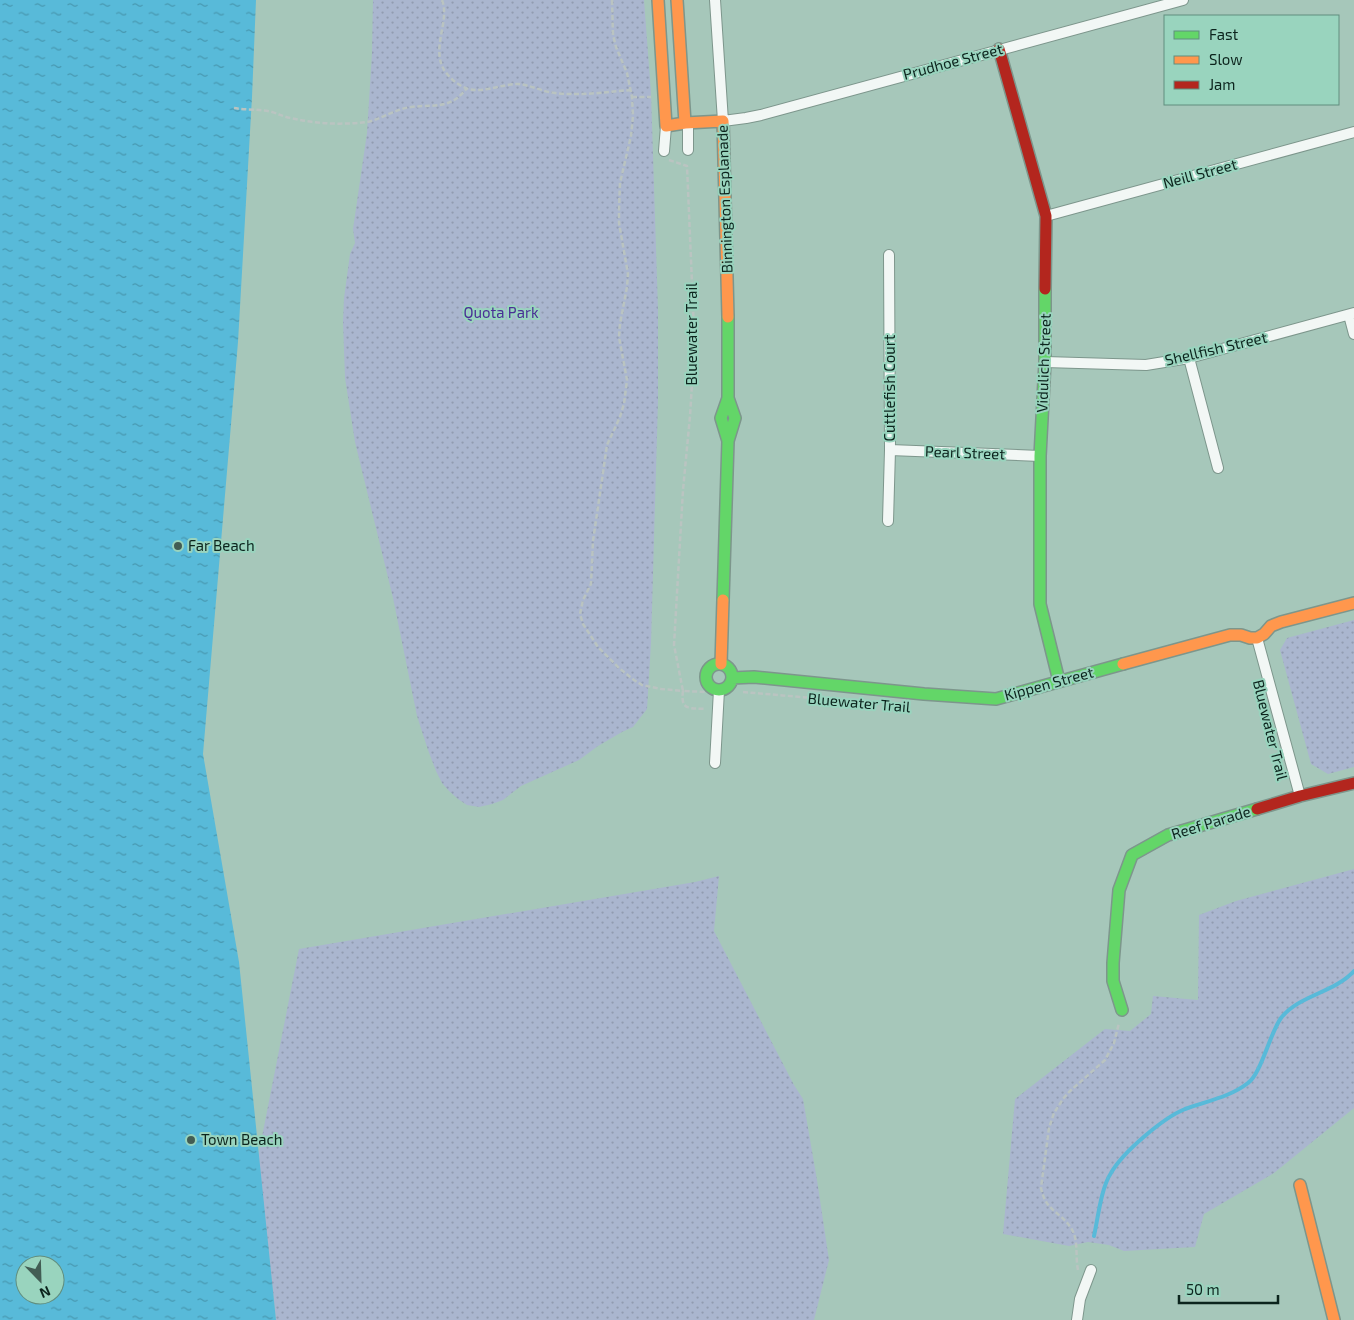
<svg xmlns="http://www.w3.org/2000/svg" width="1354" height="1320" font-family="'Exo 2',sans-serif">
<style>
.park{fill:url(#park-dots)}
.water{fill:url(#water-ripples);fill-rule:evenodd}
.lines{fill:none;stroke-linecap:round;stroke-linejoin:round}
.stream{stroke:#58bad9;stroke-width:4}
.street-casing{stroke:#7d968c;stroke-width:12}
.fast-casing{stroke:#7d968c;stroke-width:14}
.slow-casing{stroke:#7d968c;stroke-width:14}
.jam-casing{stroke:#7d968c;stroke-width:14}
.path{stroke:#bac4c1;stroke-width:2.5;stroke-dasharray:5 2.5;stroke-linecap:butt}
.street{stroke:#f2f7f5;stroke-width:10}
.fast{stroke:#63d668;stroke-width:11}
.slow{stroke:#ff974d;stroke-width:11}
.jam{stroke:#b3261e;stroke-width:11}
.poi-dot{fill:#425d54;stroke:#99d4be;stroke-width:2}
.labels{text-anchor:middle;stroke-width:4;stroke-linejoin:round;paint-order:stroke}
.street-label{font-size:15px;fill:#0c241d;stroke:#99d4be}
.park-label{font-size:15px;fill:#4a2f95;stroke:#99d4be}
.poi-label{font-size:15px;fill:#0c241d;stroke:#99d4be;text-anchor:start}
</style>
<defs>
<pattern id="park-dots" width="8" height="8" patternUnits="userSpaceOnUse" patternTransform="scale(1.25)"><rect width="8" height="8" fill="#aab6cf"/><path d="M2 2h.1M6 6h.1" fill="none" stroke="#919cb1" stroke-width="1.8" stroke-linecap="round"/></pattern>
<pattern id="water-ripples" width="26" height="14" patternUnits="userSpaceOnUse" patternTransform="scale(1.25)"><rect width="26" height="14" fill="#58bad9"/><path d="M2 4q2-2 4 0t4 0M15 11q2-2 4 0t4 0" fill="none" stroke="#4797af"/></pattern>
</defs>
<rect width="100%" height="100%" fill="#a6c7ba"/>
<!-- park -->
<path class="park" d="M373,0H644L651,93L658,310V400L651,643L647,709L633,727L622,732L598,746L579,760L521,786L503,800L492,804L479,807L467,805L458,799L449,791L442,783L436,771L428,750L417,716L393,598L355,442L345,378L343,322L344,298L350,254L355,243L353,229L367,133L372,53Z
M1354,620V767L1328,774L1311,764L1280,650L1287,638Z
M1354,869V1108L1274,1173L1204,1214L1195,1247L1124,1251L1109,1245L1088,1242L1069,1246L1003,1234L1015,1099L1105,1029L1130,1031L1151,1014L1153,996L1198,1000L1199,915L1236,901Z
M719,876L714,931L794,1085L803,1099L817,1180L829,1260L814,1320H276L258,1157L299,949L695,882Z"/>
<!-- water -->
<path class="water" d="M0,0H256L252,97L238,342L203,754L239,962L276,1320H0ZM25,1265H55V1295H25Z"/>
<g class="lines">
<!-- stream -->
<path class="stream" d="M1094,1236C1098,1218 1101,1188 1111,1173C1123,1152 1163,1118 1185,1109C1207,1101 1230,1097 1248,1083C1261,1074 1270,1033 1281,1018C1299,995 1334,993 1354,971"/>
<!-- street casing -->
<g class="street-casing">
<path id="street" d="M715,0L723,121L746,118L761,115L1183,0
M688,123V150
M664,151L666,126
M1046,216L1354,132
M1349,315L1354,334
M1189,358L1218,468
M1045,362L1146,365L1189,358L1354,313
M890,450L1040,456
M888,521L890,450L889,255
M1257,638L1300,796
M715,763L719,690
M1077,1320L1080,1299L1091,1270"/>
</g>
<!-- fast casing -->
<g class="fast-casing">
<path id="fast" d="M1045,289V362L1040,456V604L1059,681
M728,398L721,418L728,441
M723,600L728,441L735,418L728,398V317
M706 677a13 13 0 1 1 26 0a13 13 0 1 1-26 0Z
M732,678L754,677L924,694L996,699L1123,664
M1122,1010L1113,981V963L1119,890L1132,855L1168,835L1257,809"/>
</g>
<!-- slow casing -->
<g class="slow-casing">
<path id="slow" d="M658,0L666,126L685,123L723,121L728,317
M677,0L685,123
M721,664L723,600
M1123,664L1230,635H1241L1250,638H1257L1264,634L1271,626L1281,622L1354,603
M1300,1185L1334,1320"/>
</g>
<!-- jam casing -->
<g class="jam-casing">
<path id="jam" d="M999,49L1046,216L1045,289
M1257,809L1300,796L1354,783"/>
</g>
<!-- path -->
<path class="path" d="M442,0C450,21 432,46 443,68C447,76 459,87 469,89C483,93 502,84 518,84C531,85 543,92 555,93C581,96 606,92 631,90
M612,0L613,35L616,47L627,73L632,97L633,116L631,136L620,183L619,209V223L628,274L627,287L620,324L619,337L627,380L624,404L620,417L607,445L593,541L591,584L583,600L580,614L583,624L598,647L619,668L634,680L642,685L661,689L683,691C680,711 690,708 706,709
M632,97H651
M234,108C246,110 260,109 272,112C279,114 284,117 291,118C316,124 342,125 367,122C382,119 395,109 411,107C435,104 450,110 467,88
M669,160L687,166L694,330L695,358L692,384L690,416L683,490L674,645L683,691L707,692
M743,692L824,699
M1078,1270C1075,1256 1079,1240 1071,1228C1059,1210 1046,1212 1041,1188L1049,1128L1054,1113L1063,1099L1069,1092L1105,1060L1114,1043L1119,1023"/>
<!-- street -->
<use href="#street" class="street"/>
<!-- fast -->
<use href="#fast" class="fast"/>
<!-- slow -->
<use href="#slow" class="slow"/>
<!-- jam -->
<use href="#jam" class="jam"/>
</g>
<!-- markers -->
<g class="poi-dot">
<circle cx="178" cy="546" r="5"/>
<circle cx="191" cy="1140" r="5"/>
</g>
<g class="labels">
<!-- street labels -->
<g class="street-label">
<text transform="translate(953 62) rotate(-15)" y="5">Prudhoe Street</text>
<text transform="translate(1200 174) rotate(-15)" y="5">Neill Street</text>
<text transform="translate(725 199) rotate(-92)" y="5">Binnington Esplanade</text>
<text transform="translate(692 334) rotate(-90)" y="5">Bluewater Trail</text>
<text transform="translate(1216 349) rotate(-13)" y="5">Shellfish Street</text>
<text transform="translate(1044 363) rotate(-88)" y="5">Vidulich Street</text>
<text transform="translate(890 388) rotate(-90)" y="5">Cuttlefish Court</text>
<text transform="translate(965 453) rotate(2)" y="5">Pearl Street</text>
<text transform="translate(1049 684) rotate(-15)" y="5">Kippen Street</text>
<text transform="translate(859 703) rotate(5)" y="5">Bluewater Trail</text>
<text transform="translate(1270 730) rotate(76)" y="5">Bluewater Trail</text>
<text transform="translate(1211 823) rotate(-17)" y="5">Reef Parade</text>
</g>
<!-- park labels -->
<g class="park-label">
<text x="501" y="318">Quota Park</text>
</g>
<!-- poi labels -->
<g class="poi-label">
<text x="188" y="551">Far Beach</text>
<text x="201" y="1145">Town Beach</text>
</g>
</g>
<!-- legend -->
<rect x="1164" y="15" width="175" height="90" fill="#99d4be" stroke="#618e7e"/>
<rect x="1174" y="31" width="25" height="8" fill="#63d668" stroke="#618e7e"/>
<text x="1209" y="40" font-size="15" fill="#0c241d">Fast</text>
<rect x="1174" y="56" width="25" height="8" fill="#ff974d" stroke="#618e7e"/>
<text x="1209" y="65" font-size="15" fill="#0c241d">Slow</text>
<rect x="1174" y="81" width="25" height="8" fill="#b3261e" stroke="#618e7e"/>
<text x="1209" y="90" font-size="15" fill="#0c241d">Jam</text>
<!-- north arrow -->
<g transform="translate(40 1280) rotate(157)"><circle r="24" fill="#99d4be" stroke="#618e7e"/>
<path d="M0-4L9 19L0 12L-9 19Z" fill="#425d54"/>
<text y="-8" font-size="14" font-weight="bold" text-anchor="middle" fill="#0c241d">N</text>
</g>
<!-- scale -->
<path d="M1179 1295v8h99v-8" fill="none" stroke="#0c241d" stroke-width="2.5"/>
<text x="1186" y="1295" font-size="15" fill="#0c241d" stroke="#99d4be" stroke-width="4" paint-order="stroke">50 m</text>
</svg>
